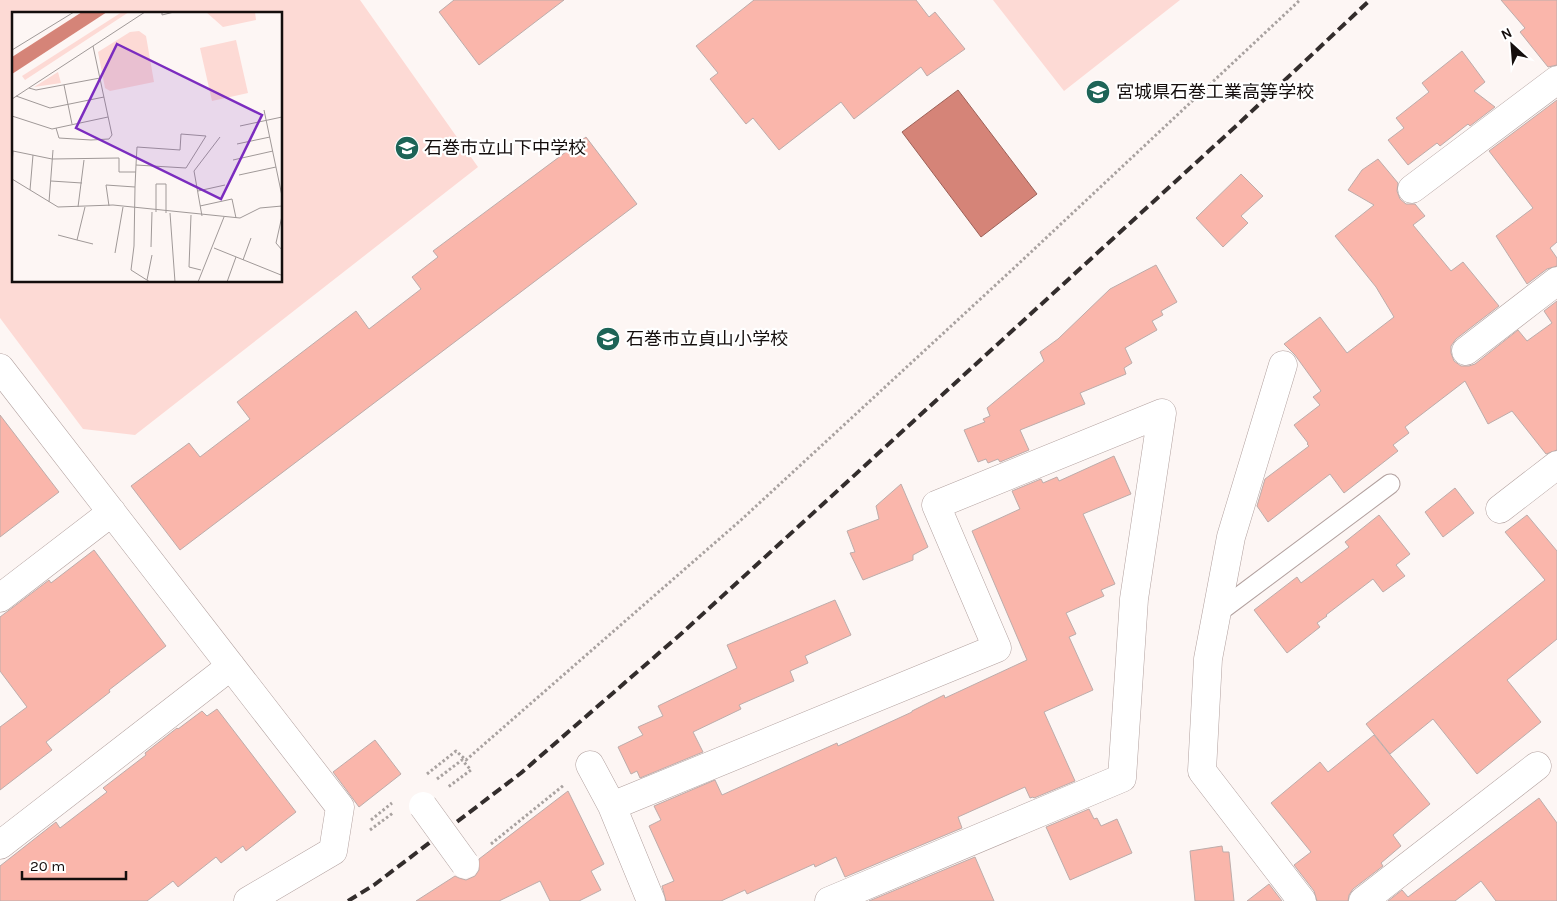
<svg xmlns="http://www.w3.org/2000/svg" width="1557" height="901" font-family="Karla,'Noto Sans JP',sans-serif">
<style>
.pitch{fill:#fddad5;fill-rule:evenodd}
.water{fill:#d58478;stroke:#9b6158}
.building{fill:#fab6ab;stroke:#bdacaa}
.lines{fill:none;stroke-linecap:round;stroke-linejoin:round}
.service-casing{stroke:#b2a19f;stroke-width:21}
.minor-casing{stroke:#b2a19f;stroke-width:29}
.path{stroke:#a9a2a0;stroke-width:3;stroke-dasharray:2.5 2.5;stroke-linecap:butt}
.service{stroke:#fff;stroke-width:19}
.minor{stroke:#fff;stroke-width:28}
.rail{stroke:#332d2c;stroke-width:4;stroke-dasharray:10 5;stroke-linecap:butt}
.pedestrian-bridge-casing{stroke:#b2a19f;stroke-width:29;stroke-linecap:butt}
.pedestrian-bridge{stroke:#fff;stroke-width:28}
.labels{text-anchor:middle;stroke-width:4.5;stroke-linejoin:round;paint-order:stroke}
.poi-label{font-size:18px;fill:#140e0d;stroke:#fff;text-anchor:start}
.inset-road{fill:none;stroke:#a09998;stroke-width:1}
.view{fill:#7b2cbf;fill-opacity:0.15;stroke:#7b2cbf;stroke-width:2.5}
.inset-edge{fill:none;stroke:#140e0d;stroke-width:2.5}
</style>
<rect width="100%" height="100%" fill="#fdf6f4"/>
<!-- pitch -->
<path class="pitch" d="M0,0H360L478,167L135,435L83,429L0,318ZM14,14H281V281H14Z
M993,0H1180L1064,91Z"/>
<!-- water -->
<path class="water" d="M958,90L1037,194L981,237L902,132Z"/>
<!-- building -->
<path class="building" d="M454,0H564L479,65L439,12Z
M754,0H916L929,17L935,12L965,49L927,76L921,67L854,119L841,102L779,150L753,118L746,124L710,79L718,73L696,46Z
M1501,0H1557V65L1548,67L1520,32L1525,28Z
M1462,51L1485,82L1474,91L1495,107L1470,126L1468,124L1440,146L1437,143L1408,165L1388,140L1404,128L1396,118L1429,92L1422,83Z
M1557,100V242L1550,248L1557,258V266L1547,269L1527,284L1496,236L1533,208L1489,151Z
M586,137L637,204L180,550L131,486L189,443L200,457L250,419L237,402L356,311L369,329L421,289L412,277L438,257L433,251Z
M1378,159L1398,183L1397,191L1400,199L1406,204H1415L1425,216L1413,225L1451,271L1463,262L1499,306L1456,339L1451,346V353L1454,361L1461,366H1469L1475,364L1518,330L1527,341L1552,323L1544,311L1557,301V450L1546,454L1512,411L1488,424L1465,381L1405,427L1409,433L1393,445L1398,451L1344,493L1330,474L1268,522L1257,506L1265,479L1309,446L1307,444L1308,443L1294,425L1320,405L1313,397L1321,391L1295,355L1284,344L1320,317L1347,353L1394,317L1376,287L1335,236L1374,205L1348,190L1362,170Z
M1241,174L1263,196L1241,216L1248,223L1223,247L1196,218Z
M1156,265L1177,302L1161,311L1163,315L1152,321L1157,330L1125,348L1132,363L1124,368L1126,374L1080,393L1085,404L1020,430L1029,450L1000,462L998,459L988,463L986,459L978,462L964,430L985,422L983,419L990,416L987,408L1044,361L1040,352L1058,339L1110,289Z
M0,415L59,492L0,537Z
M1114,456L1131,494L1083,514L1115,584L1101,590L1104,596L1066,613L1076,634L1069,637L1093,690L1044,712L1075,781L1034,798L1033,797L1030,798L1025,787L958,817L962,828L845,877L836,857L815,867L814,864L747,894L745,890L721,901H666L662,886L674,881L649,826L661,820L654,806L715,780L722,795L837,743L838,746L912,712V711L944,695L945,698L1027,660L972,531L1020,509L1012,491L1041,479L1043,483L1057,477L1059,481Z
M901,484L928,547L913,555V560L863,580L850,553L855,552L847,531L879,519L876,506Z
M1455,488L1474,513L1443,537L1425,512Z
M1379,515L1410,554L1396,565L1405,576L1383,592L1373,579L1326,615L1327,616L1317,623L1320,627L1287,653L1254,610L1297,577L1301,583L1349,547L1345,542Z
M1527,515L1557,551V639L1507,680L1541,722L1477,774L1433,719L1390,754L1366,724L1545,580L1505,532Z
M94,550L166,646L109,690L110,692L46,742L52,750L0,790V727L27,707L0,671V617L49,580L51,583Z
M835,600L851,635L805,656L808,663L790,671L794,681L739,705L741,709L693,732L703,752L640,778L637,771L631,774L618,747L643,735L638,727L663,716L658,706L737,668L727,645Z
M217,709L296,812L246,851L243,846L221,863L216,857L178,887L173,881L147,901H0V866L56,822L60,828L107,792L103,788L146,755L145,753L177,728L178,729L202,711L207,716Z
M1374,735L1430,804L1393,835L1401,846L1381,863L1383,866L1353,889L1349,895L1348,901H1317L1314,891L1294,865L1311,852L1271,803L1320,762L1328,772Z
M375,740L401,774L359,807L333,772Z
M568,791L604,864L591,871L601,890L579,901H550L540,881L499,901H416L455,876L459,878L466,880L475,876L479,870V859Z
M1539,798L1557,823V901H1496L1481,881L1455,901H1388L1402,890L1408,897Z
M1089,809L1094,819L1097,818L1101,826L1117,819L1132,853L1070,880L1046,827Z
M1222,846L1223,852H1229L1234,901H1195L1190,851Z
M975,857L994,901H869Z
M1269,884L1282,901H1247Z"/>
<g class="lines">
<!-- service casing -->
<g class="service-casing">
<path id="service" d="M1216,614L1390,484"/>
</g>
<!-- minor casing -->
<g class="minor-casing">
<path id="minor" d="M1412,189L1557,80
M1466,351L1557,281
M1283,365L1231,537L1208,659L1202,771L1302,901
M0,368L340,807L333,851L248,901
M1500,509L1557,465
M0,598L112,512
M590,765L612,806
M0,845L231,666
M651,901L612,806L997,648L936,505L1162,413L1134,599L1122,778L829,901
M1363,901L1537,766"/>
</g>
<!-- path -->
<path class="path" d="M427,774L456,751L466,760L741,520L1014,268L1300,0
M437,779L462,760L471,770L448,787
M371,820L392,803
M370,830L393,813
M491,844L564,785"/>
<!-- service -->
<use href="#service" class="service"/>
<!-- minor -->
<use href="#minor" class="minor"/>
<!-- rail -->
<path class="rail" d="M348,901L374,885L521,773L682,633L1235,127L1370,0"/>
<!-- pedestrian-bridge casing -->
<g class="pedestrian-bridge-casing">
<path id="pedestrian-bridge" d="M423,806L465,864"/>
</g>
<!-- pedestrian-bridge -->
<use href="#pedestrian-bridge" class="pedestrian-bridge"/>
</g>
<!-- icons -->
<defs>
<g id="school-disc" transform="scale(1.25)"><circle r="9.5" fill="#1d6457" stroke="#fff"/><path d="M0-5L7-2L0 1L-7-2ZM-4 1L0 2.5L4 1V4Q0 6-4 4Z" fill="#fff"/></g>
</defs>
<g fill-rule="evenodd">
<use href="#school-disc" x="1098" y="92"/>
<use href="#school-disc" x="407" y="148"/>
<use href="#school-disc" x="608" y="339"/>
</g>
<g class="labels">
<!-- poi labels -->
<g class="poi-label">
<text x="1116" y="98">宮城県石巻工業高等学校</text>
<text x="424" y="154">石巻市立山下中学校</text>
<text x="626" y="345">石巻市立貞山小学校</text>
</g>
</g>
<!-- overview -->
<g transform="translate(12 12)">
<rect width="270" height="270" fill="#fdf6f4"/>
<path d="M110,0H117L13,68L10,64ZM46,60L49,71L22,75Z" fill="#fddad5"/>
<path d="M194,0H243L244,8L211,15ZM127,19L134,24L142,70L98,79L93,76L86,40L118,20ZM224,28L236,81L200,89L188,36Z" fill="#fddad5"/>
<path d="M70,0H95L0,62V45Z" fill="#d58478"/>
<path class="inset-road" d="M150,0V3L162,0M0,38L62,0M52,73L60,112M17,76L24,78L88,66M4,84L38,96L92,85M0,87L133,0M252,98L270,184M0,104L40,117L96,105M228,114L270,105M44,116L47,126L79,128L97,127L100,123L81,34M225,132L258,125M221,148L261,139M0,153L1,139L40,147L107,146V160H124M124,153L174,156L194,124L169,122L168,138L125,135L124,153L123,175L122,234L119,258L138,270M227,163L264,155M0,167L46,195L101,193L228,206L248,196L270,194M39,169L70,171M18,178L21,143M186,179L213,173M37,190L41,138M97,194L94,173L123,175M188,194L220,187L224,206M66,195L72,148M73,195L65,228L81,232M144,200V172H154V201M158,201L163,270M179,203L177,255L189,258M190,204L182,159L208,125M270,204L264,231L270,238M46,223L65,228M139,235L140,200M202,236L269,263M103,241L111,195M231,248L239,226M135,268L140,243M186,270L212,205M215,270L224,245"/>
<path class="view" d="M105,32L250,103L209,187L64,116Z"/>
<rect width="270" height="270" class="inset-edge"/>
</g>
<!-- north arrow -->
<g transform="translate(1512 45) rotate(334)" stroke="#ffffff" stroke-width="4" paint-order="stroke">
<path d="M0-4L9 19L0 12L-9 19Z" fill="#140e0d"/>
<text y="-8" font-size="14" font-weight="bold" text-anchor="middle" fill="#140e0d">N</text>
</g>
<!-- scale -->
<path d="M22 871v8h104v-8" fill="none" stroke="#140e0d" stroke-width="2.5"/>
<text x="30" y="871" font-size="15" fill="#140e0d" stroke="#ffffff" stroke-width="4" paint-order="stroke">20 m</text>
</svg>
